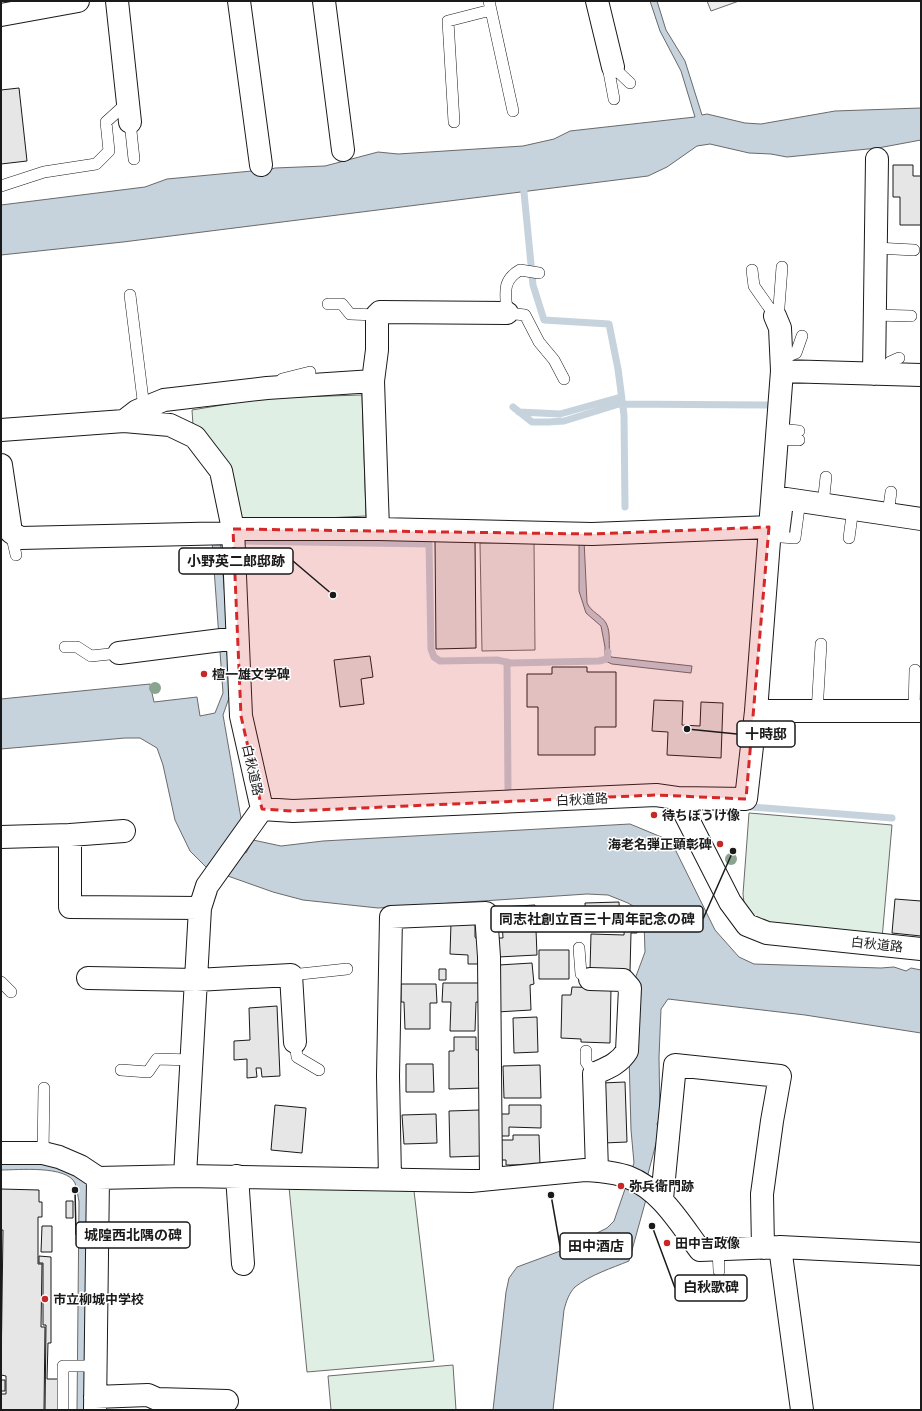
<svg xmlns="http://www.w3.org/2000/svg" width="922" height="1411" font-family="'Noto Sans','Noto Sans JP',sans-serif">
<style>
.green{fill:#e0efe3;stroke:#6a6a6a}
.parking{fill:#ededed;stroke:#6a6a6a}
.water{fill:#c6d2dc;stroke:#6a6a6a}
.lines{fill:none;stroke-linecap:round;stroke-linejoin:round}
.stream{stroke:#c6d2dc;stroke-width:7}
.building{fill:#e6e6e6;stroke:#1a1a1a}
.service-casing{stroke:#1a1a1a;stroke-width:12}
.minor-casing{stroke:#1a1a1a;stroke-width:24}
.tertiary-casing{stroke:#1a1a1a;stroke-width:24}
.service{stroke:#fff;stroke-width:11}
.minor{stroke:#fff;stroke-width:22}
.tertiary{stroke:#fff;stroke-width:22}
.tree{fill:#8aa48f}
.marked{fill:#d62828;fill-opacity:0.2;stroke:#d62828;stroke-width:3;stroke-dasharray:8 5;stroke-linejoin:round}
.poi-dot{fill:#c62828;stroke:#fff;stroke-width:1.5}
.labels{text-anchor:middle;stroke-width:3;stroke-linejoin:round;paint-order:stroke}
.poi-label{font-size:13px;font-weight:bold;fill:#1a1a1a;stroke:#fff;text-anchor:start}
.street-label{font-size:13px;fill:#1a1a1a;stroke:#fff}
.leader{fill:none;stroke:#1a1a1a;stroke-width:1.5}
.callout-dot{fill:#1a1a1a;stroke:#fff;stroke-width:1.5}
.callout{fill:#fff;stroke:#1a1a1a;stroke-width:1.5}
.callout-label{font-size:14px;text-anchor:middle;font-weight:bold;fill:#1a1a1a}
</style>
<rect width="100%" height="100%" fill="#fff"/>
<!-- green -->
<path class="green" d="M362,395L366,516L242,522L193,425L192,410L264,398Z
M749,813L892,825L882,939L768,926L745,912L743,894Z
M289,1187L414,1191L434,1361L307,1372Z
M453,1365L456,1410H331L328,1376Z"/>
<!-- parking -->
<path class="parking" d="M707,1H739L711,11Z
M534,542L535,650L482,651L480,543Z"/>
<!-- water -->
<path class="water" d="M650,1H657L666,30L685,61L702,115L707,114L745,123L761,124L835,111L921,108V140L878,148L787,157L771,154L749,153L710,144L697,146L667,167L648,176L123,242L1,255V205L145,187L167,179L252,171L257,173L275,168L325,166L378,152L398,154L523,146L554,139L570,131L695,117L681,71L660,31Z
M220,537L228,635L227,651L230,695L223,715L242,824L230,843L246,853L253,840L281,846L323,841L630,824L671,841L715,930L739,957L754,964L881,968L894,967L906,971L911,968L921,970V1033L805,1015L668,999L661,1009L659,1057L660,1117L657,1124L659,1132L648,1174L650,1185L629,1261C612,1268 590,1275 575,1287C569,1293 566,1302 564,1310L553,1410H493L506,1292L509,1278L517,1267L563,1250L607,1228L614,1221L634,1163L631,1130L629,1056L632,987L645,952L644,922L638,909L628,903L608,895L587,894L378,908L303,900L273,892L208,869L190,851L175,820L163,765L157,748L140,738H125L1,749V699L150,684L154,702L197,697L200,716L215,713L223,693L212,541Z
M584,540L587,603C591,612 601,615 606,623C612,634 607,647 611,657L692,666L691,673L612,664L605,661V647L601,626L586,613L579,591V541Z
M1,1161L65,1163L88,1184L87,1410H77L79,1202C78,1196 77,1189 75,1183C66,1165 18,1170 1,1170Z"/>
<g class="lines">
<!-- stream -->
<path class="stream" d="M523,182L533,285L544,320L609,324L618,369L624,415L625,507
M513,407L532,422H548L564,421L619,404L773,405
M519,412L560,414L621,397
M243,541L429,544L431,649L434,657L440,661L497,660L511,663L599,661L607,659L608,652
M507,662L508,789
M751,807L892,818"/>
</g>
<!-- building -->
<path class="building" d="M19,88L27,161L1,164V90Z
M893,165H913V176H921V225H900V197H893Z
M475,539L476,648L436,649L435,540Z
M370,656L373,677L361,679L364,704L340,707L334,660Z
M552,667H587V672H616V727H595V755H538V707H527V674H552Z
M654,700L683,701L682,725L700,726L701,702L723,703L721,758L667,755L668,732L652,731Z
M895,899L921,901V936L892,933Z
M619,902L620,926L586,928L585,903Z
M535,905L537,955L498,957L497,938H503L501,907Z
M625,920L637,921V933H631L630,971L590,970L591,934L624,935Z
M451,923L475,924V937L479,942L478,964H468V955L450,954Z
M539,950H569V979H539Z
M532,963L534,984L530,985L531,1010L497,1012L496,982H500L499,965Z
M439,969H446V980H439Z
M443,983H483V1002H476L475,1031H450L451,1002H442Z
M401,984H436L437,1003H430V1029H405L404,1002H401Z
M572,987L611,988L610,1043L581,1042V1039L561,1038L562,995H571Z
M277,1006L280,1076L262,1077L261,1068H256L257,1077L247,1078V1059L234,1060V1041L250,1040L249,1008Z
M537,1017L538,1052L514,1053L513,1018Z
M454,1037H476V1050H481L482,1088L449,1089V1051H454Z
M406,1064H433L434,1092H406Z
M540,1065L541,1098H504L503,1066Z
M625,1082L627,1142L604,1143L602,1083Z
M275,1105L306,1108L302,1153L271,1150Z
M509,1105H541V1128L509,1127V1136H495V1114H509Z
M480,1110L481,1156L450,1157L449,1111Z
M436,1114L437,1143L404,1144L402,1115Z
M513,1135H539L540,1165H506V1160H499V1140H513Z
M1,1189L39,1190V1202H42V1217H38V1264H42L41,1327H45L44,1410H1V1394H6V1376L1,1375L3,1230H1Z
M66,1201H73V1218H66Z
M42,1226H52V1252H41Z
M39,1256L51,1257V1343H48L47,1379H59L58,1410H45L46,1325H43V1263H39Z
M1,1380H5V1391H1Z"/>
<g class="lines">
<!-- service casing -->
<g class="service-casing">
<path id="service" d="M489,1L513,111
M614,99L609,72L613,67L630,83
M130,122L134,159
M454,122L448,21L491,10
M1,186L44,172L96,164L109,151L106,122L128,102
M876,248L914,250
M752,270L754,286L775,316
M539,273L520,270C501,281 506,294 507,313L525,315L539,342L554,360L564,379
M130,295L144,408
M328,304H342L350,314L377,315
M874,315L911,316
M778,320L782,267
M781,359L796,353L802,336
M885,374L890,362L899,358
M282,379L310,372
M778,429L799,431
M777,439L799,440
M823,504L826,477
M888,514L891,492
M11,533L16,555
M768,536L795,538L800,500
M783,537L788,498
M849,538L853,508
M65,647H77L91,656L119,653
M914,711L915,670
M817,712L821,644
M579,948L581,974L590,979
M291,975L347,969
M1,982L11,992
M295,1042L297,1057L319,1070
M586,1051V1062L594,1074
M121,1070L148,1072L157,1059L192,1060
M43,1153L44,1088
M718,1249L719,1271
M63,1410V1366H95"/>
</g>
<!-- minor casing -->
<g class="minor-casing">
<path id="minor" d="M117,1L130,122
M239,1L261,165
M324,1L343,150
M597,1L613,67
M775,316L780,328L782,371L921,375
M874,374L877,159
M373,381L378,529
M124,421L137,411L164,400L267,388L373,381L377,350V315L380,312L507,313
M1,430L124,421L170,425L195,437L221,471L233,529L241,716L262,809L293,811L656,795L677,798L730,902L747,925L767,933L921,949
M1,465L11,532L20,538L233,533
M773,497L921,519
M233,529H378L592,534L769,527
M119,653L237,638
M756,711H921
M677,798L746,799L756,711L782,371
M70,835L124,831
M1,837L70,835V907L200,908
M88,978L196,980L291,975L295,1042
M590,979L623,980L630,988L627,1051C619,1064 607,1068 594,1074L597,1171
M1,1153H43L59,1157L80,1166L98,1178L185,1176L471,1181L585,1170C599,1171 615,1172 628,1177C661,1190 679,1222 700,1250L780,1247L921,1254
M185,1176L200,908L207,886L262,809
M237,1176L243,1264
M390,1179L388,1076L391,917L486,913L489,957L491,1179
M662,1199L675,1065L780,1076L772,1121L762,1194L763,1248
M780,1247L802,1410
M95,1397L148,1395L157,1399L227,1401
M95,1410L98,1178"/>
</g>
<!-- tertiary casing -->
<g class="tertiary-casing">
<path id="tertiary" d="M1,15L78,1"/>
</g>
<!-- service -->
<use href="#service" class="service"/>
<!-- minor -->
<use href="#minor" class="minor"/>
<!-- tertiary -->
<use href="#tertiary" class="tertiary"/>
</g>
<!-- trees -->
<g class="tree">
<circle cx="155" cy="688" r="6"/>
<circle cx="731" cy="859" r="6"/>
</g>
<!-- marked area -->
<path class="marked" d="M769,527L746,799L656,795L293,811L262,809L241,716L233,529L592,534Z"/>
<!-- markers -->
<g class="poi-dot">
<circle cx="204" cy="674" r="4"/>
<circle cx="654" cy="815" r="4"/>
<circle cx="720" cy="844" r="4"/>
<circle cx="621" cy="1186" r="4"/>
<circle cx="667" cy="1243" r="4"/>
<circle cx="45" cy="1299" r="4"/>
</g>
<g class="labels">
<!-- poi labels -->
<g class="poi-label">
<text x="212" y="679">檀一雄文学碑</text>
<text x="662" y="820">待ちぼうけ像</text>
<text x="712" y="849" text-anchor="end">海老名弾正顕彰碑</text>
<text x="629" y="1191">弥兵衛門跡</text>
<text x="675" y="1248">田中吉政像</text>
<text x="53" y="1304">市立柳城中学校</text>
</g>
<!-- street labels -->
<g class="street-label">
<text transform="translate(253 770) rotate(77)" y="5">白秋道路</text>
<text transform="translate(582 799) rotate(-3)" y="5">白秋道路</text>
<text transform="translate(877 944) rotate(6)" y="5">白秋道路</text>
</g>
</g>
<!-- callouts -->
<path class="leader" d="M333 595L293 561M687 729L737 734M733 851L703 919M75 1190L76 1235M551 1195L560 1246M652 1226L675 1288"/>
<g class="callout-dot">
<circle cx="333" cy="595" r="4"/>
<circle cx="687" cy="729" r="4"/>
<circle cx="733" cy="851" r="4"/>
<circle cx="75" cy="1190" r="4"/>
<circle cx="551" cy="1195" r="4"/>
<circle cx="652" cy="1226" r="4"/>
</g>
<g class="callout">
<rect x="179" y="548" width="114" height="26" rx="4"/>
<rect x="737" y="721" width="58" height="26" rx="4"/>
<rect x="491" y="906" width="212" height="26" rx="4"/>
<rect x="76" y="1222" width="114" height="26" rx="4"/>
<rect x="560" y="1233" width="72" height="26" rx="4"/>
<rect x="675" y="1275" width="72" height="26" rx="4"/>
</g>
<g class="callout-label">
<text x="236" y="566">小野英二郎邸跡</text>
<text x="766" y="739">十時邸</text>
<text x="597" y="924">同志社創立百三十周年記念の碑</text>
<text x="133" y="1240">城隍西北隅の碑</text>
<text x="596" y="1251">田中酒店</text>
<text x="711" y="1292">白秋歌碑</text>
</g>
<!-- border -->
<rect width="922" height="1411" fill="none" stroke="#1a1a1a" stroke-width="4"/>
</svg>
